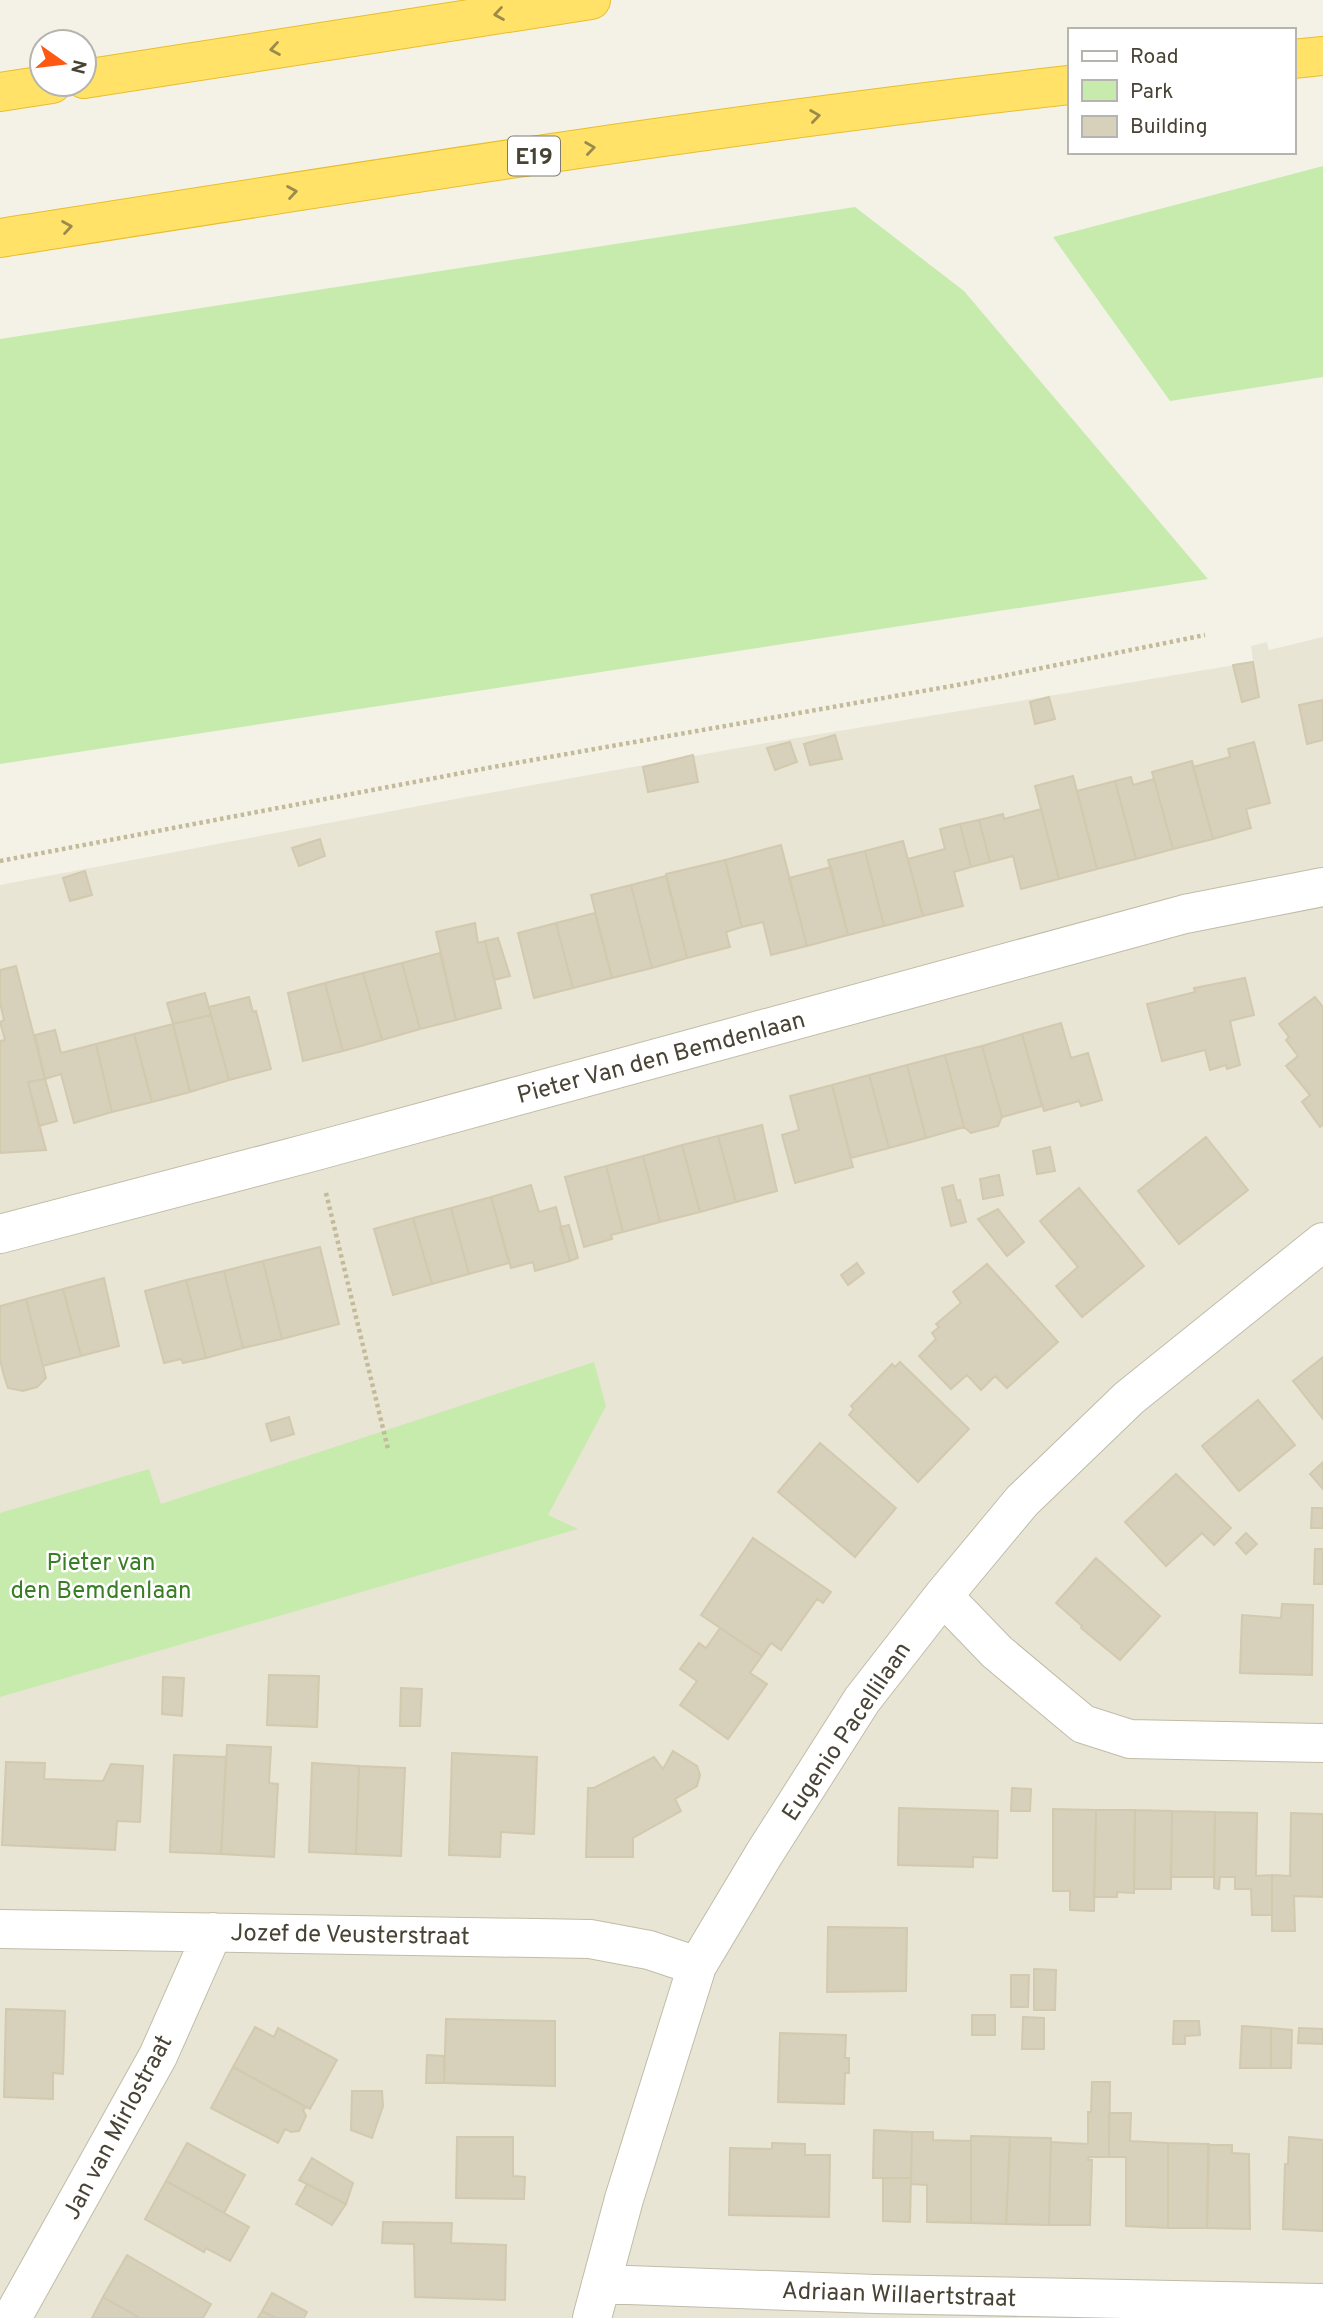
<svg xmlns="http://www.w3.org/2000/svg" width="1323" height="2318" font-family="Overpass,sans-serif">
<style>
.residential{fill:#e9e5d4}
.green{fill:#c6ebad}
.building{fill:#d7d0bb;stroke:#d2c9ae;stroke-width:2}
.lines{fill:none;stroke-linecap:round;stroke-linejoin:round}
.minor-casing{stroke:#c0bca8;stroke-width:40}
.motorway-casing{stroke:#e8be2d;stroke-width:40}
.path{stroke:#c3ba99;stroke-width:4.5;stroke-dasharray:3.5 3.5;stroke-linecap:butt}
.minor{stroke:#fff;stroke-width:38}
.motorway{stroke:#ffe267;stroke-width:38}
.oneway{stroke:#9a8b4c}
.labels{text-anchor:middle;stroke-width:5;stroke-linejoin:round;paint-order:stroke}
.shield{fill:#fff;stroke:#7f7b72;stroke-width:2}
.shield-label{font-size:23px;font-weight:bold;fill:#484335}
.street-label{font-size:24px;fill:#484335;stroke:#fff}
.park-label{font-size:24px;fill:#397e24;stroke:#fff}
</style>
<rect width="100%" height="100%" fill="#f4f2e7"/>
<!-- residential -->
<path class="residential" d="M1323,637V2318H0V885L461,798L755,745L1253,662L1251,646L1267,642L1269,650Z"/>
<!-- green -->
<path class="green" d="M1323,166V377L1170,401L1053,237Z
M855,207L964,291L1208,579L0,764V339Z
M594,1362L606,1406L548,1515L578,1529L0,1697V1513L149,1469L161,1504Z"/>
<!-- building -->
<path class="building" d="M1253,662L1259,697L1242,702L1233,665Z
M1049,697L1055,719L1035,724L1030,702Z
M1323,700V740L1307,744L1299,705Z
M835,735L842,759L810,765L804,744Z
M790,742L797,762L775,770L767,748Z
M1254,742L1270,803L1246,809L1251,828L1213,839L1193,767L1230,757L1228,749Z
M693,755L698,782L648,792L643,767Z
M1192,761L1213,839L1173,849L1152,772Z
M1073,776L1097,869L1059,879L1035,786Z
M1131,777L1133,785L1154,779L1173,849L1136,859L1115,781Z
M1115,781L1136,859L1097,869L1077,791Z
M1041,809L1059,879L1021,889L1013,856L990,862L979,820L1003,814L1004,819Z
M979,820L990,862L971,867L960,824Z
M960,824L971,867L954,872L963,906L923,916L908,859L945,849L940,829Z
M320,839L325,856L299,866L292,848Z
M903,841L923,916L884,926L865,851Z
M781,845L807,946L771,955L763,922L742,927L725,860Z
M865,851L884,926L848,935L828,860Z
M725,860L742,927L726,932L730,947L687,958L666,874Z
M831,867L848,935L807,946L789,878Z
M85,871L92,895L70,901L63,878Z
M666,876L687,958L652,968L631,885Z
M631,885L652,968L612,978L591,895Z
M595,913L612,978L573,988L556,923Z
M475,923L478,943L485,941L501,1008L456,1020L436,932Z
M556,923L573,988L534,998L518,933Z
M498,938L510,976L494,980L485,941Z
M440,953L456,1020L420,1029L402,963Z
M402,963L420,1029L382,1040L363,973Z
M16,966L45,1079L28,1082L46,1150L0,1153V1041L5,1040L0,1022L4,1020L0,1003V970Z
M363,973L382,1040L343,1051L325,983Z
M1245,978L1254,1015L1230,1021L1240,1065L1227,1069L1226,1065L1210,1070L1205,1050L1162,1061L1147,1004L1195,992L1194,988Z
M325,983L343,1051L303,1061L288,993Z
M205,993L211,1015L173,1024L167,1003Z
M249,997L253,1012L256,1011L271,1069L229,1080L209,1007Z
M1315,997L1323,1007V1124L1320,1127L1302,1102L1310,1095L1286,1066L1298,1056L1286,1040L1289,1037L1279,1024Z
M211,1015L229,1080L190,1092L173,1024Z
M1061,1023L1071,1058L1088,1053L1102,1100L1081,1106L1079,1101L1044,1111L1022,1034Z
M173,1024L190,1092L152,1102L134,1034Z
M55,1030L61,1053L96,1044L112,1112L74,1123L61,1074L45,1079L35,1035Z
M134,1034L152,1102L112,1112L96,1044Z
M1022,1034L1042,1106L1002,1117L982,1046Z
M982,1046L1002,1117L998,1126L971,1133L964,1127L945,1055Z
M945,1055L964,1127L926,1138L907,1065Z
M907,1065L926,1138L889,1148L869,1075Z
M869,1075L889,1148L851,1158L832,1085Z
M45,1079L57,1121L39,1126L28,1082Z
M832,1085L853,1167L795,1183L782,1135L799,1130L790,1096Z
M762,1125L777,1191L736,1202L718,1136Z
M718,1136L736,1202L700,1212L682,1145Z
M1206,1137L1248,1190L1179,1244L1138,1191Z
M682,1145L700,1212L660,1222L643,1156Z
M1050,1147L1055,1171L1037,1174L1033,1151Z
M643,1156L660,1222L623,1232L606,1166Z
M606,1166L623,1232L611,1235L612,1239L584,1247L565,1177Z
M999,1175L1003,1195L983,1199L980,1179Z
M531,1185L539,1212L556,1207L570,1261L535,1271L533,1262L511,1268L491,1197Z
M953,1185L957,1201L960,1200L966,1222L951,1226L942,1188Z
M1079,1188L1144,1266L1082,1317L1056,1286L1078,1267L1040,1221Z
M491,1197L509,1263L469,1274L451,1208Z
M451,1208L469,1274L432,1284L413,1218Z
M998,1209L1024,1242L1007,1256L978,1219Z
M413,1218L432,1284L393,1295L374,1229Z
M569,1225L578,1258L570,1261L560,1227Z
M320,1247L339,1324L282,1339L263,1261Z
M263,1261L282,1339L243,1348L224,1271Z
M857,1263L864,1273L848,1285L841,1275Z
M987,1264L1058,1342L1007,1388L995,1376L981,1390L967,1375L951,1389L919,1356L936,1339L932,1333L939,1327L936,1324L961,1303L953,1292Z
M224,1271L243,1348L206,1358L186,1280Z
M104,1278L119,1346L81,1356L63,1289Z
M186,1280L206,1358L183,1363L181,1359L164,1363L145,1291Z
M63,1289L81,1356L43,1366L26,1299Z
M26,1299L46,1378L37,1387L23,1391L8,1388L4,1376L0,1360V1306Z
M1323,1357V1419L1293,1381Z
M900,1362L969,1429L918,1482L849,1415L854,1409L851,1406L892,1364L895,1367Z
M1258,1400L1295,1445L1239,1491L1202,1446Z
M289,1417L294,1434L271,1441L266,1424Z
M820,1443L896,1508L855,1557L778,1492Z
M1323,1462V1489L1310,1474Z
M1176,1474L1231,1528L1214,1545L1202,1533L1166,1566L1125,1522Z
M1312,1508H1323V1528H1311Z
M1246,1533L1257,1544L1246,1554L1236,1543Z
M753,1538L831,1592L823,1603L817,1599L781,1650L771,1643L762,1656L701,1615Z
M1315,1549H1323V1584H1314Z
M1096,1558L1160,1616L1120,1660L1081,1628L1082,1626L1056,1603Z
M1282,1604L1313,1605L1312,1675L1240,1673L1242,1615L1281,1618Z
M720,1628L762,1656L750,1673L767,1684L728,1739L680,1705L697,1681L680,1669L699,1643L706,1648Z
M269,1675L319,1676L317,1727L267,1725Z
M163,1677L184,1678L182,1716L162,1714Z
M401,1688L422,1689L420,1726H400Z
M227,1745L271,1747L269,1783L278,1784L274,1857L221,1854Z
M673,1751L697,1766L700,1775L697,1786L675,1799L681,1811L633,1838V1857H586L588,1788H594L654,1757L663,1769Z
M452,1753L537,1757L534,1834L501,1832L500,1857L449,1855Z
M174,1755L226,1757L221,1854L170,1852Z
M6,1762L45,1763L44,1779L103,1781L111,1764L143,1766L140,1822L117,1821L115,1850L2,1845Z
M312,1763L359,1766L356,1854L309,1852Z
M359,1766L405,1768L401,1856L356,1854Z
M1012,1788L1031,1789L1030,1811H1011Z
M899,1808L998,1811L997,1858L973,1857V1867L898,1865Z
M1053,1809L1096,1810L1094,1911L1070,1910V1891H1053Z
M1096,1810H1135L1134,1893L1117,1892V1897H1094Z
M1135,1810L1172,1811L1171,1889H1134Z
M1172,1811L1215,1812L1214,1877H1171Z
M1215,1812L1257,1813L1256,1876L1272,1875V1915H1252L1251,1889H1235V1877H1220L1219,1889L1214,1888Z
M1291,1813L1323,1814V1897L1294,1896L1295,1931H1272V1875L1292,1876L1290,1875Z
M828,1927L907,1928L906,1991L827,1992Z
M1034,1969L1056,1970L1055,2010H1034Z
M1011,1975H1029L1028,2007H1011Z
M6,2009L65,2011L63,2074L53,2073V2099L4,2097Z
M972,2015H995V2035H972Z
M1023,2017L1044,2018V2049H1022Z
M446,2019L555,2021V2086L444,2083Z
M1174,2021H1199L1200,2035L1185,2036V2044H1173Z
M1242,2026L1271,2028V2068H1240Z
M255,2027L274,2037L278,2028L337,2060L310,2109L233,2067Z
M1271,2028L1292,2030L1291,2068H1271Z
M1299,2028L1323,2029V2044L1298,2043Z
M780,2033L846,2035L845,2058H849V2073H845L844,2104L778,2102Z
M427,2055L444,2056V2083H426Z
M233,2067L306,2107L303,2110L306,2116L299,2131L291,2132L285,2129L278,2143L211,2108Z
M1092,2082H1110L1109,2157H1089L1088,2160H1092L1090,2225H1049L1051,2142L1088,2144V2112H1091Z
M352,2091H382L383,2106L372,2138L351,2130Z
M1109,2113H1131L1130,2141L1168,2143V2228L1126,2226V2157H1109Z
M874,2130L912,2132L911,2178H873Z
M912,2132H933V2140L971,2141V2223L927,2222V2185L911,2184Z
M971,2136L1010,2137L1006,2224L971,2223Z
M457,2137H513V2176L525,2177L524,2199L456,2198Z
M1010,2137L1051,2138L1049,2225L1006,2224Z
M1289,2137L1323,2140V2231L1283,2229L1285,2164H1288Z
M187,2143L245,2175L224,2213L166,2181Z
M772,2143L805,2144V2155H830L829,2217L729,2215L730,2148L772,2149Z
M1168,2143L1209,2144L1207,2228H1168Z
M1208,2145H1232V2153L1249,2154L1250,2229L1207,2228Z
M312,2158L353,2183L346,2204L299,2180Z
M883,2178H911L910,2222L883,2221Z
M166,2181L249,2227L230,2261L206,2248L204,2252L145,2219Z
M307,2184L346,2204L332,2225L296,2204Z
M383,2222L452,2223L451,2243L506,2245L505,2300L415,2297L414,2244L382,2243Z
M127,2255L211,2304L203,2318H140L103,2297Z
M272,2293L307,2312L304,2318H276L262,2311Z
M103,2297L140,2318H92Z
M262,2311L276,2318H258Z"/>
<g class="lines">
<!-- minor casing -->
<g class="minor-casing">
<path id="minor" d="M0,1234L316,1151L1185,914L1323,887
M943,1596L997,1652L1083,1724L1130,1739L1323,1743
M0,1929L590,1939L649,1950L697,1966
M601,2284L875,2294L1323,2303
M12,2318L158,2056L213,1932
M592,2318L624,2199L697,1966L764,1854L862,1700L943,1596L1022,1501L1129,1398L1323,1242"/>
</g>
<!-- motorway casing -->
<g class="motorway-casing">
<path id="motorway" d="M1293,59L1323,56
M84,79L591,0
M0,92L52,84
M0,238C356,182 712,125 1069,85"/>
</g>
<!-- path -->
<path class="path" d="M0,861L493,767L963,684L1205,635
M326,1193L388,1449"/>
<!-- minor -->
<use href="#minor" class="minor"/>
<!-- motorway -->
<use href="#motorway" class="motorway"/>
</g>
<!-- one-way arrows -->
<defs><path id="oneway-chevron" d="M-2-3.5L2.5 0L-2 3.5" fill="none" stroke-width="1.6" stroke-linecap="round" stroke-linejoin="round" transform="scale(1.75)"/></defs>
<g class="oneway">
<use href="#oneway-chevron" transform="translate(499 14) rotate(171)"/>
<use href="#oneway-chevron" transform="translate(275 49) rotate(171)"/>
<use href="#oneway-chevron" transform="translate(815 116) rotate(-8)"/>
<use href="#oneway-chevron" transform="translate(590 148) rotate(-8)"/>
<use href="#oneway-chevron" transform="translate(292 192) rotate(-9)"/>
<use href="#oneway-chevron" transform="translate(67 227) rotate(-9)"/>
</g>
<g class="labels">
<!-- shield labels -->
<rect class="shield" x="508" y="136.5" width="52" height="39" rx="5"/>
<g class="shield-label">
<text x="534" y="164">E19</text>
</g>
<!-- street labels -->
<g class="street-label">
<text transform="translate(661 1057) rotate(-15)" y="8">Pieter Van den Bemdenlaan</text>
<text transform="translate(846 1731) rotate(-56)" y="8">Eugenio Pacellilaan</text>
<text transform="translate(350 1934) rotate(1)" y="8">Jozef de Veusterstraat</text>
<text transform="translate(117 2127) rotate(-62)" y="8">Jan van Mirlostraat</text>
<text transform="translate(899 2294) rotate(2)" y="8">Adriaan Willaertstraat</text>
</g>
<!-- park labels -->
<g class="park-label">
<text x="101" y="1570">Pieter van<tspan x="101" dy="28">den Bemdenlaan</tspan></text>
</g>
</g>
<!-- legend -->
<rect x="1068" y="28" width="228" height="126" fill="#ffffff" stroke="#b6b4ae" stroke-width="2"/>
<rect x="1082" y="51" width="35" height="10" fill="#ffffff" stroke="#b6b4ae" stroke-width="2"/>
<text x="1130" y="63" font-size="21" fill="#484335">Road</text>
<rect x="1082" y="80" width="35" height="21" fill="#c6ebad" stroke="#b6b4ae" stroke-width="2"/>
<text x="1130" y="98" font-size="21" fill="#484335">Park</text>
<rect x="1082" y="116" width="35" height="21" fill="#d7d0bb" stroke="#b6b4ae" stroke-width="2"/>
<text x="1130" y="133" font-size="21" fill="#484335">Building</text>
<!-- north arrow -->
<g transform="translate(63 63) rotate(104)"><circle r="33" fill="#ffffff" stroke="#b6b4ae" stroke-width="2"/>
<path d="M0-5L12 26L0 18L-12 26Z" fill="#ff5813"/>
<text y="-10" font-size="19" font-weight="bold" text-anchor="middle" fill="#484335">N</text>
</g>
</svg>
